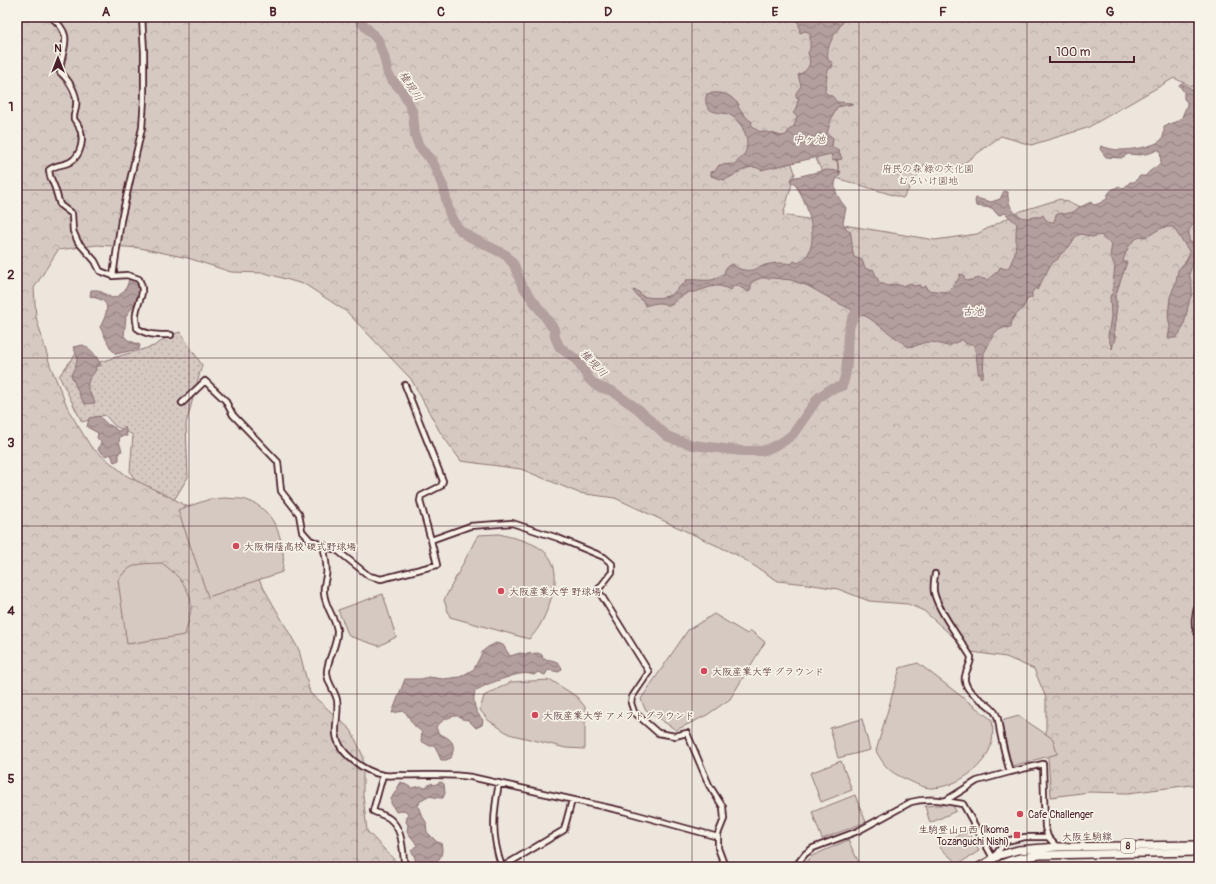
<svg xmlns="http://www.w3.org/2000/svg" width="1216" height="884" font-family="Pangolin,'Klee One',sans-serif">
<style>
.grass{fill:url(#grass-dots);stroke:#907476}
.forest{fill:url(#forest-crowns);stroke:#907476}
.garden{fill:#d5c9c2;stroke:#907476}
.water{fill:url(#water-waves);stroke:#896c6f}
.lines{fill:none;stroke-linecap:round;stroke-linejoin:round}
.stream{stroke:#896c6f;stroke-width:1.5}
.river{stroke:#b39f9d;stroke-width:10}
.minor-casing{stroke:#4a1f2b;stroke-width:8}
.primary-casing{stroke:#4a1f2b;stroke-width:10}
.minor{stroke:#f7f3e8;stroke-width:4.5}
.primary{stroke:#f7f3e8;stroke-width:7}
.grid{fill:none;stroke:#4a1f2b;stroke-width:1;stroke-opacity:0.55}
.poi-dot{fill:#d1495b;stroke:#f7f3e8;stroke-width:1.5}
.labels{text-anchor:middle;stroke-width:3.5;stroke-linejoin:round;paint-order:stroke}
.shield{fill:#f7f3e8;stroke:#7e5f64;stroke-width:1}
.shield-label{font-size:9px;font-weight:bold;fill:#4a1f2b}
.park-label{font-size:10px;fill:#6d4a51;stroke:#f7f3e8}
.poi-label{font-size:10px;fill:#4a1f2b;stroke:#f7f3e8;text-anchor:start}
.street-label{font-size:10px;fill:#4a1f2b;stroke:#f7f3e8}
.water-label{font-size:11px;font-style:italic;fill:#6f4c53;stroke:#f7f3e8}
.neatline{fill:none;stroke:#4a1f2b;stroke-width:1.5}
.grid-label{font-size:13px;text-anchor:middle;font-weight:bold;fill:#4a1f2b}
</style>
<defs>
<pattern id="grass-dots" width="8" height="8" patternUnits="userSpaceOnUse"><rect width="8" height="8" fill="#d5c9c2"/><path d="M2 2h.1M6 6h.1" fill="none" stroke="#b8aca7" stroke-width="1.8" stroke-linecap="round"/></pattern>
<pattern id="forest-crowns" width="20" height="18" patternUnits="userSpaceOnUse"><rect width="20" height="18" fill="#d5c9c2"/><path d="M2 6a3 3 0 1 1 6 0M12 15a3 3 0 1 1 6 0" fill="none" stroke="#b8aca7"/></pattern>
<pattern id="water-waves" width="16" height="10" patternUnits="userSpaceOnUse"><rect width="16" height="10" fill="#b39f9d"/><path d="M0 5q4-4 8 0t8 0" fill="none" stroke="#948180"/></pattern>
</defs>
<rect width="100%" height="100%" fill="#ece6dd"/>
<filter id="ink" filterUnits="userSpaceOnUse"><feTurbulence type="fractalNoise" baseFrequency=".025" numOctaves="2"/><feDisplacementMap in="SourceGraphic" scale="8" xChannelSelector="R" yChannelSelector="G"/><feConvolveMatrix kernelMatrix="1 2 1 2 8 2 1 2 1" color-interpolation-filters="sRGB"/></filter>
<g filter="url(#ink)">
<!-- grass -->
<path class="grass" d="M180,332L202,365L186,424L188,477L171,505L139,489L130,471L133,435L115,426L105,415L82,422L59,376L78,351L96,363L154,346L171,335Z"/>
<!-- forest -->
<path class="forest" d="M17,17H1199V90L1174,78L1087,128L1031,145L1001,136L956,169L924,165L903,198L823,174L805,135L785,143L795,173L783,215L935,240L977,234L1021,211L1060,199L1084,208L1104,226L1199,163V784L1128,793L1089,792L1051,797L1046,730V698L1034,669L1006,657L972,652L951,635L924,611L908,604L869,601L838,589L807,584L778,581L737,555L615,498L579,493L521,469L461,461L440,432L411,379L347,312L306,285L265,273L231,272L188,258L140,248L97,245L58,250L34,288L36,317L50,365L69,411L91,447L127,476L172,498L206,517L258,578L299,650L310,693L351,730L363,756V795L367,831L401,867H17Z"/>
<!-- garden -->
<path class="garden" d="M225,498C233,499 242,498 249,501C271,509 281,532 283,553C284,559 283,566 282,572L208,597L178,510L210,499Z
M499,534C526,541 558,546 555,582C555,588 552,594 551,599C546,614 540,629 529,639L450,617L444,600L478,535Z
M162,563C173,571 185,582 190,597C193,608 188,623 185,635L127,644L118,580C131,562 140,564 162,563Z
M383,594L396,637L379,646L349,636L338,610Z
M714,614L747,634L751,631L765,642L730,699L707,715L676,730L645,709L641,699L688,630Z
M918,663L992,720C993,727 993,734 992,742C986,767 957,787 932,788C925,788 918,785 912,782C892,773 887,771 876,751L900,668Z
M551,680L577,697L585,707V749L566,748L509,734L488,720L480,710L484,696L511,682Z
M1019,716L1053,739L1057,754L1012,766L1001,721Z
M862,719L870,750L838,758L830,728Z
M841,761L852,790L821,802L810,773Z
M855,795L866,822L822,839L812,812Z
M952,804L956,811L930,823L925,806Z
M967,830L979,851L958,864L939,847Z
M848,840L861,867H802L812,856Z"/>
<!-- water -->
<path class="water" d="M794,17H815L820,21C826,21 829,18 835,23L839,18L846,17C838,30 825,44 828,60L833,63L832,67L828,70C827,73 825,90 825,93L832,96L837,102L851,103L853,104L837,107L831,120L827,133L833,138L832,147L839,151L842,159L833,161L831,154L761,170C750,161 736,176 724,180L711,176V172L715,171L719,165L734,164C738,161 742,158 745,153C751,139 742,122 730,115C724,112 715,114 709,109C705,104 705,99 707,94C715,92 725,92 732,98C735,101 736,102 739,104L738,107L747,118L752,122L751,124L758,131L772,133L781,136L786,135L790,129L794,126L797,117L793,113L795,111L799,98L796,97V93L801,86L798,75C809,70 812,64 808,53L810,49V33L805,31L800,33L799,24Z
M1181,83L1192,89L1198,101L1197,108L1199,112V209L1196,221L1189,230V241L1198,246L1197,262C1183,273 1194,280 1192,294C1191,297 1189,300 1189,303C1185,316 1186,327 1176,338H1168L1170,327L1168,316L1170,297L1176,282L1178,270L1186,261L1189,256V251L1173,227C1160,227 1160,229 1150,235C1146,237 1144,236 1140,237C1130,240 1125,253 1123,262H1127L1115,297L1117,306L1114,330L1115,338L1112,349L1108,336L1111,316L1110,296L1113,292V283L1115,266L1110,256L1112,244L1105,240L1101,235L1092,237L1081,234L1076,236L1069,247L1060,255L1058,259L1051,264L1037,290L1036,288L1032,292V298L1027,299L1023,308L1012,319L1011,327L1003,328L995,332L984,353L983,376L981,378C976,372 978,354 973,344H966L963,340H961L949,346C940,345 934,340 923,343C917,345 914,348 907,346L869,318L840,304L808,286L791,280L772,278H761L751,282V288L749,292L738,286H733L731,290C727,289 723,286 719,286C708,285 698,294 688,292C683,297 675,298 672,305H667C660,301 652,304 645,306C643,298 635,297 633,290L639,292L642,296C650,298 662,299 670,295C677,292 677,286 685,284L686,280C695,279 703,281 712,280C716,279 720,275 724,274C725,268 727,265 733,264C737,270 748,272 756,269C759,268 762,266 765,265C774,263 782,262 791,264L794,261L798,263C822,252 810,212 801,194C799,190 796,187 794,183H790L792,178L826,170L841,171C840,175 838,176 836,180C832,190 840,200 846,208L843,223L848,231H850C853,240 851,248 854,257L862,260L865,268L870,270L873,269L879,282L888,286L895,284L902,286L911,283L913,286L920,285V288L926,286L927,290L945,292L949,291L959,278L960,274L964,275V278L967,281L980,278L987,280L999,270L1000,267L1005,269L1009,267C1011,263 1015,254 1015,251C1017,242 1015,233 1017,224L1005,213L1000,215L997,214L992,208L976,206L975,201L976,198L991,202L1000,199L1004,191L1008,192C1007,204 1014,218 1028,218C1032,218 1035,216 1040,217L1043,215C1046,221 1048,222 1054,222L1056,215L1061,213L1064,214L1074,212L1078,208L1091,202L1093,205L1098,204L1107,199C1107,191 1114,188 1120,186L1123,189L1130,182H1134L1140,176H1146C1149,170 1156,168 1161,163C1160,158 1161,155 1160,150H1157L1150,153L1140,155L1128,154L1121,158L1106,157L1100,149L1101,146C1107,148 1113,150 1120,150C1129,150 1156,147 1162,139C1164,136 1164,131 1164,126L1179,121L1182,117L1187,105V102L1184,99V92L1179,85Z
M129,279L136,280L139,284L138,299L126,316L124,336L128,340L140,345L139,349L116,354L111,349L100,327C104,320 108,311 106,304L102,300L90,296L91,290H98L112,298C122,296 127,289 129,279Z
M83,345C93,350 96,356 101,365L95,367L96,370C91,376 85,383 89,391C91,396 94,398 95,403L85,404L81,398L71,375C77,363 80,360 73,347Z
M99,416L108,425H110L115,428L116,430L119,431L125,427L127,436H121C117,441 121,446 122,451L119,452V460L114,462L111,454L106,456L98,450L101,442L97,438L98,433L87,427L89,418Z
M496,643L503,645L510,656L520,653L526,654L538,653L542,655L543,659C551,660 560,660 562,669L559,672L548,670L545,675L538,672L534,675C522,671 513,676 502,679C491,683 485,685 475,691C472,702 475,712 483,720L482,725L476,728L468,720L462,719L460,716C451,715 442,720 436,727L438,733C451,739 457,742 451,758L446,760H441L435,746H430L421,741C423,727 420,733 414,725C410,721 409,716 404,711L392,713L405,679H421L429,677L443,679L460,677L474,669L483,651L488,647Z
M401,782L412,788L421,786L424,788L432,783L434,785L441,782L444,784L445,793L443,798H440L428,796L421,800L418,806L421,814L426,822L427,832L437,842L441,843C444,855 440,859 432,867H415C417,861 414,855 411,850L417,846C415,840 410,837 407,831L408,825L406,822L408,813L404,810L396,812L391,803V799Z"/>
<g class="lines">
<!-- stream -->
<path class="stream" d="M837,159L839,173"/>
<!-- river -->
<path class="river" d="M358,17L361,22L378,40L384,56L388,74L392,80L402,91L408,102L413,113L415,136L419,146L432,161L436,169L444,190L449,212L453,221L461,231L470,237L506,255L514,265L522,285L529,295L554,329L555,337L560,348L576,359L589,379L594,384L599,387L612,391L638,409L667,436L677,440L693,445L741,451H761L768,449L784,441L793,434L818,398L829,390L842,386C845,378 847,370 847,361C848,342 845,326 858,310"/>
<!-- minor casing -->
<g class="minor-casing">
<path id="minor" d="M51,17C76,37 61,47 60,72C69,80 78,94 76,106C76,111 73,114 74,119C75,121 78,124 79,127C85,138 81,156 70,162C63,166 56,164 49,170L50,176L55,188L60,205L72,214L73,231L78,242L95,261L100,271L113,276L127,275L139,279C147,294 137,301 136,314C135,319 137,323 137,328C148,336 158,335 171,335
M113,276L121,220L142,128L144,99V52L142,17
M405,385L443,481L441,486L421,496L420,501L431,540
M182,403L205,381L225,400L233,415L278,462L281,491L299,514L302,531L310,540L338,551L369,576L381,579L437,565L431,540L470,526L512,523L558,538L604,557L612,564V572L598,590L649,672L632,697L631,703L634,712L658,733L675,736L687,733L709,785L723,807L724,819L718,834V848L725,867
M323,545C325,555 328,566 326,576C325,582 323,587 324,593C325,607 335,617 337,630C338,645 328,657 327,671C326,682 335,690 337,700C339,711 335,723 336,733C337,753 365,772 383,775C388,776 394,775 399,775C423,776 448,773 471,777L623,811L718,837
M935,574C934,580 933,586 934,592C937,609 962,642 971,657C971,666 963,674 965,681C968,697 989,701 996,714C999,719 999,727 1000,732C1003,746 1006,759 1010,772
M1199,602C1195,612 1192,627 1199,635
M383,775L373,811C378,814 385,815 390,819C404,831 402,851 405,867
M499,783C493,815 491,836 502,867
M945,801L977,781L1010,772L1043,764L1045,827L1048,837L1057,847
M1022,857L1029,867
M502,867L564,830L572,800
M795,867L805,854L813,848L858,831L911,802C928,797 945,801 963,804L993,858L1006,841L1025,837H1048"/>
</g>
<!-- primary casing -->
<g class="primary-casing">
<path id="primary" d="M979,867L1000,855L1018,850L1057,847L1199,845
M996,867C1010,859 1024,857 1040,855L1199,852"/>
</g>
<!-- minor -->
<use href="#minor" class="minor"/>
<!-- primary -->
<use href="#primary" class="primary"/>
</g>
</g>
<!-- grid -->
<path class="grid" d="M189,17V867M357,17V867M524,17V867M692,17V867M859,17V867M1027,17V867M17,190H1199M17,358H1199M17,526H1199M17,694H1199"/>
<!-- markers -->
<g class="poi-dot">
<circle cx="236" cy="546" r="4"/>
<circle cx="501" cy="591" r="4"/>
<circle cx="704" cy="671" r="4"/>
<circle cx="535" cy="715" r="4"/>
<circle cx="1020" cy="814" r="4"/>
<rect x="1013" y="831" width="8" height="8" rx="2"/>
</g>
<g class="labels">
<!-- shield labels -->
<rect class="shield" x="1121" y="839" width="14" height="14" rx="3"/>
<g class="shield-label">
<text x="1128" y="849">8</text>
</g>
<!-- park labels -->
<g class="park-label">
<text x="928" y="172">府民の森 緑の文化園<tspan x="928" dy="12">むろいけ園地</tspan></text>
</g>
<!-- poi labels -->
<g class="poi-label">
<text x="244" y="550">大阪桐蔭高校 硬式野球場</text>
<text x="509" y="595">大阪産業大学 野球場</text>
<text x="712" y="675">大阪産業大学 グラウンド</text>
<text x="543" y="719">大阪産業大学 アメフトグラウンド</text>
<text x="1028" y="818">Cafe Challenger</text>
<text x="1009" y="833" text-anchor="end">生駒登山口西 (Ikoma<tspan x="1009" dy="12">Tozanguchi Nishi)</tspan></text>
</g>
<!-- street labels -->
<g class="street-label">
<text transform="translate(1087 836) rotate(-1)" y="4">大阪生駒線</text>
</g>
<!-- water labels -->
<g class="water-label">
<text transform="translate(411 86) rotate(57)" y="4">権現川</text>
<text x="809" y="143">中ヶ池</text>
<text x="973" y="315">古池</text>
<text transform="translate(594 363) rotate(47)" y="4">権現川</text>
</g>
</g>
<!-- margin -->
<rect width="1216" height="884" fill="none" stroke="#f7f3e8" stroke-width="44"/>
<!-- north arrow -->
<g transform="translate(58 58)" stroke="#f7f3e8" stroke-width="3" paint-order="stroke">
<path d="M0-3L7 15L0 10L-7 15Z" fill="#4a1f2b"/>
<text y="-6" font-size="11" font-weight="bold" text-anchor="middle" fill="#4a1f2b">N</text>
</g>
<!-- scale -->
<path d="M1050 56v6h84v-6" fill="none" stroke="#4a1f2b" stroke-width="2"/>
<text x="1056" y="56" font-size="12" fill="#4a1f2b" stroke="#f7f3e8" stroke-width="3" paint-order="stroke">100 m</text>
<rect x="22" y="22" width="1172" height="840" class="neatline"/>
<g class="grid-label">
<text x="106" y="16">A</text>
<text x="273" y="16">B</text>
<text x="441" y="16">C</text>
<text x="608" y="16">D</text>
<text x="775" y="16">E</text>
<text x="943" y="16">F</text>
<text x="1110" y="16">G</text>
<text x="11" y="111">1</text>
<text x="11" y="279">2</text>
<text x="11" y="447">3</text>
<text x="11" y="615">4</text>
<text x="11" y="783">5</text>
</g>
</svg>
